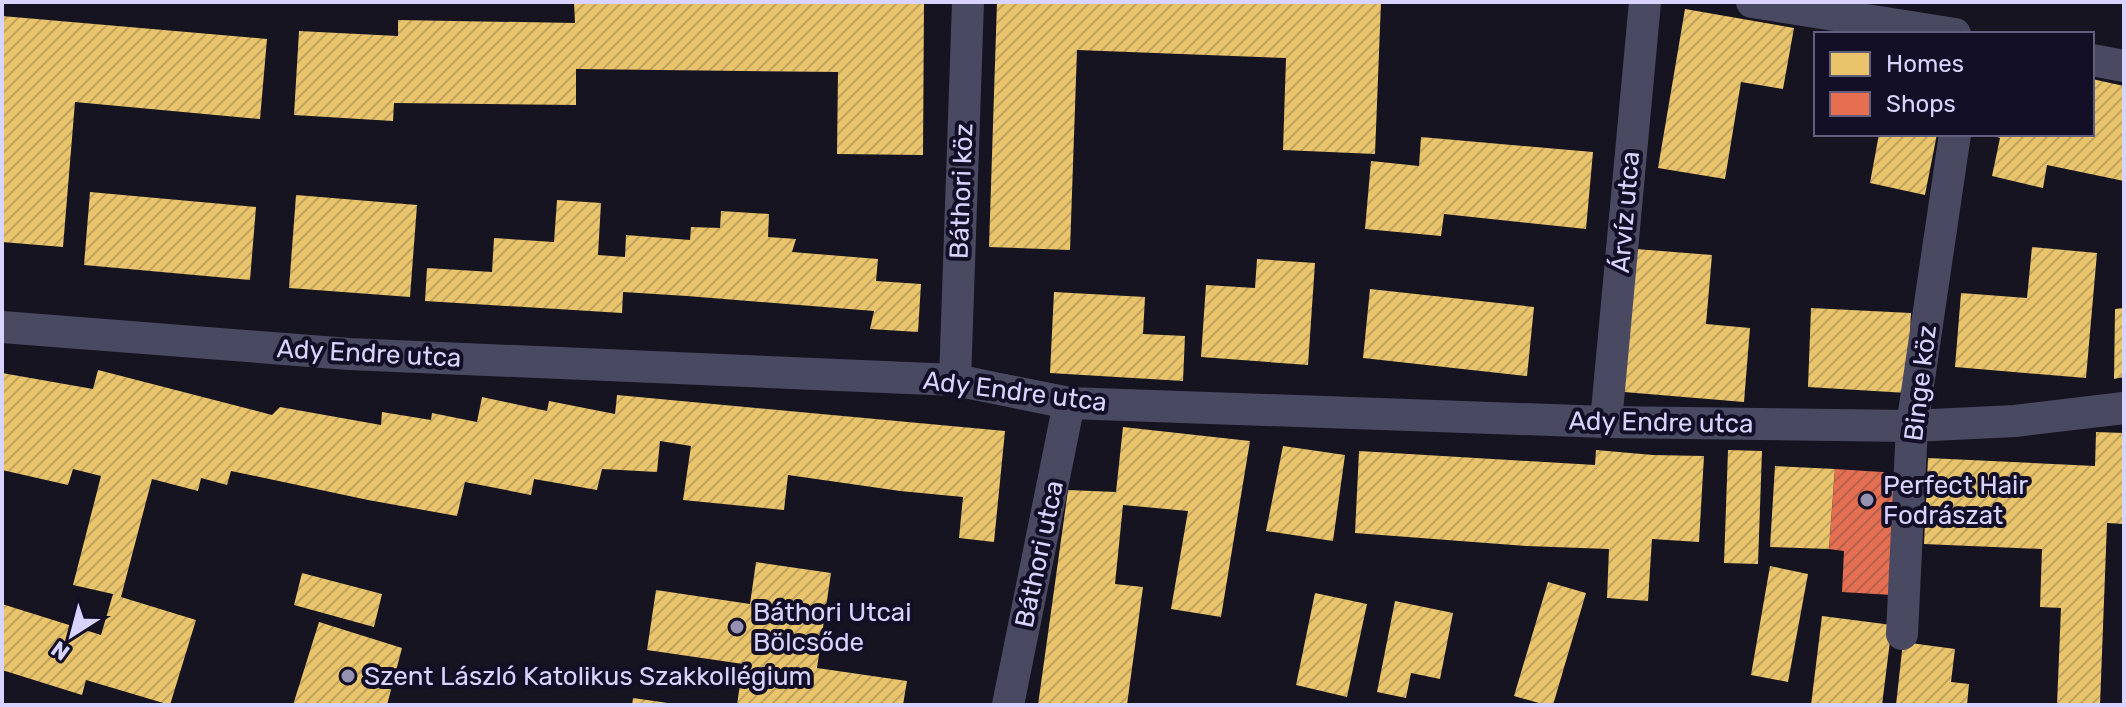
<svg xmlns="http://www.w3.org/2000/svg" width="2126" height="707" font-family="Rubik,sans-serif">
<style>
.homes{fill:url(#homes-hatch)}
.shops{fill:url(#shops-hatch)}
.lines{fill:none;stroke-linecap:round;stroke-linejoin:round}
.minor{stroke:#4a4962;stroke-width:32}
.poi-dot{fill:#9591b1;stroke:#130f26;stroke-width:3}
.labels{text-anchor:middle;stroke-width:8;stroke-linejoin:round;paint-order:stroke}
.street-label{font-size:26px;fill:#d9d4ff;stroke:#130f26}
.poi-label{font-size:26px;fill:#d9d4ff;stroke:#130f26;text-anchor:start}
</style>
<defs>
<pattern id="homes-hatch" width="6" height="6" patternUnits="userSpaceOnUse" patternTransform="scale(2)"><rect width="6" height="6" fill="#e9c46a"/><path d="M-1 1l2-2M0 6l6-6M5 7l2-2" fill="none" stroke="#bfa362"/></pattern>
<pattern id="shops-hatch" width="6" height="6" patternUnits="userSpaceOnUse" patternTransform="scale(2)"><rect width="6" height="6" fill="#e76f51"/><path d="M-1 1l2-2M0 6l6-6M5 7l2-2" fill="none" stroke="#b56150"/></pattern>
</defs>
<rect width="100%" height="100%" fill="#161421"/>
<!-- homes -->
<path class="homes" d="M574,2H924L923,155L837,154L838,72L576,69V105L394,103L393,121L294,115L299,31L398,36V20L575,23Z
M997,2H1381L1375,154L1283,150L1286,58L1077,50L1070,250L989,247Z
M1685,9L1794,28L1783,89L1741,82L1725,179L1658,168Z
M2,16L267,39L260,119L75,102L63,247L2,242Z
M2092,79L2124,86V181L2047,165L2043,188L1992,176L2000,138L1987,134H2092Z
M1879,134H1937L1925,195L1870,183Z
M1421,137L1593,152L1586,229L1444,214L1441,236L1365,229L1371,161L1419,166Z
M90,192L256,207L250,280L84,265Z
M296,195L417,205L410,297L289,288Z
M557,200L601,203L598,255L625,257L626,235L690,240L691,227L720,228L721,211L769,214L768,237L796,239L792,252L878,259L876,281L921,284L918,332L870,329L874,311L687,296L623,292L622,313L425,301L427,268L492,272L494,238L554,242Z
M2032,247L2097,253L2086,378L1955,367L1961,293L2027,298Z
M1636,249L1712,255L1706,324L1750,328L1744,402L1624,392Z
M1257,259L1315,263L1308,365L1201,357L1206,285L1255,288Z
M1370,289L1534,307L1527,376L1363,358Z
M1054,292L1145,297L1143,334L1185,336L1183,381L1050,373Z
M1811,308L1911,313L1907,393L1808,387Z
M2124,308V377L2114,379L2115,309Z
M98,370L272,415L280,407L381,425L382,412L431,420L432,413L477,422L482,397L547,411L549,401L615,414L617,395L1005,431L994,542L959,538L963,497L900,491L788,475L784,510L683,500L691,446L660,441L657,472L602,469L597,490L534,479L531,495L465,482L457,516L368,500L231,471L227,485L201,478L198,491L152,479L121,597L196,620L170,705L86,680L82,695L2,670V604L101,635L113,594L73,585L101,476L73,469L68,485L2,470V373L93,389Z
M1123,427L1250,441L1221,617L1171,609L1188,511L1123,505L1115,584L1143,587L1127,705H1038L1068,490L1116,492Z
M2096,432L2124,433V524L2107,523L2100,705H2057L2061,608L2040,607L2042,549L1924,544L1928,458L2095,466Z
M1283,446L1345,455L1333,541L1266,531Z
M1596,450L1653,455L1704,456L1699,542L1652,539L1648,601L1607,598L1609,549L1526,546L1355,533L1359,451L1595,465Z
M1728,450L1762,451L1758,564L1724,563Z
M1775,466L1835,469L1829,549L1770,547Z
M756,562L831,573L817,668L907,681L903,705H737L743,664L647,650L656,590L750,604Z
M1770,566L1808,574L1788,682L1751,675Z
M302,573L382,594L374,627L294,605Z
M1548,582L1586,593L1553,705H1546L1514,696Z
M1315,593L1367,604L1347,697L1296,685Z
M1395,601L1453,613L1440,679L1411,673L1406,698L1377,692Z
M1822,616L1892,625L1882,705H1811Z
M319,622L402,648L387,705H293Z
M1903,642L1955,649L1951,682L1969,684L1967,705H1896Z
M633,698L668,703L667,705H632Z"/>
<!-- shops -->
<path class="shops" d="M1835,469L1898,473L1892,595L1842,592L1844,551L1829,549Z"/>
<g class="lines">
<!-- minor -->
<path class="minor" d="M1752,2L1955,34
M2092,60L2124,66
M2,327L349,354L955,380L1069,403L1606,422L1912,426L2015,421L2124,408
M955,380L968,2
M1606,422L1645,2
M1902,634L1912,426L1955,134
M1008,705L1069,403"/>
</g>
<!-- markers -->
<g class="poi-dot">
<circle cx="1867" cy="500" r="8"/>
<circle cx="737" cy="627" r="8"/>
<circle cx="348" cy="676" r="8"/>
</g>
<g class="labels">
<!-- street labels -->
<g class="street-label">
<text transform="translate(961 191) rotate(-88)" y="9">Báthori köz</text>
<text transform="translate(1625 212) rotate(-85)" y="9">Árvíz utca</text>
<text transform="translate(369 353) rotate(3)" y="9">Ady Endre utca</text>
<text transform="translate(1920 383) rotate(-83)" y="9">Binge köz</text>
<text transform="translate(1015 391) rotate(7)" y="9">Ady Endre utca</text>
<text transform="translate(1661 422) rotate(1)" y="9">Ady Endre utca</text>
<text transform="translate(1039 554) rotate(-78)" y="9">Báthori utca</text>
</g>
<!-- poi labels -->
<g class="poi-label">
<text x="1883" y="494">Perfect Hair<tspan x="1883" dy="30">Fodrászat</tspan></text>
<text x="753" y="621">Báthori Utcai<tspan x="753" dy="30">Bölcsőde</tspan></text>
<text x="364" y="685">Szent László Katolikus Szakkollégium</text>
</g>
</g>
<!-- border -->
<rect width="2126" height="707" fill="none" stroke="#d9d4ff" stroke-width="8"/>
<!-- legend -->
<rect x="1814" y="32" width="280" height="104" fill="#130f26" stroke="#625e7d" stroke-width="2"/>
<rect x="1830" y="52" width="40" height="24" fill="#e9c46a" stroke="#625e7d" stroke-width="2"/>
<text x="1886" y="72" font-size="24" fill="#d9d4ff">Homes</text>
<rect x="1830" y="92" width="40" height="24" fill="#e76f51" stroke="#625e7d" stroke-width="2"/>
<text x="1886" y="112" font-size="24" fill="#d9d4ff">Shops</text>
<!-- north arrow -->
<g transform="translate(72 635) rotate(216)" stroke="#130f26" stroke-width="6" paint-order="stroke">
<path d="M0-6L14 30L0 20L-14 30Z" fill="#d9d4ff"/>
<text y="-12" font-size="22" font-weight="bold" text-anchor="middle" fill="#d9d4ff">N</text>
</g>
</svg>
